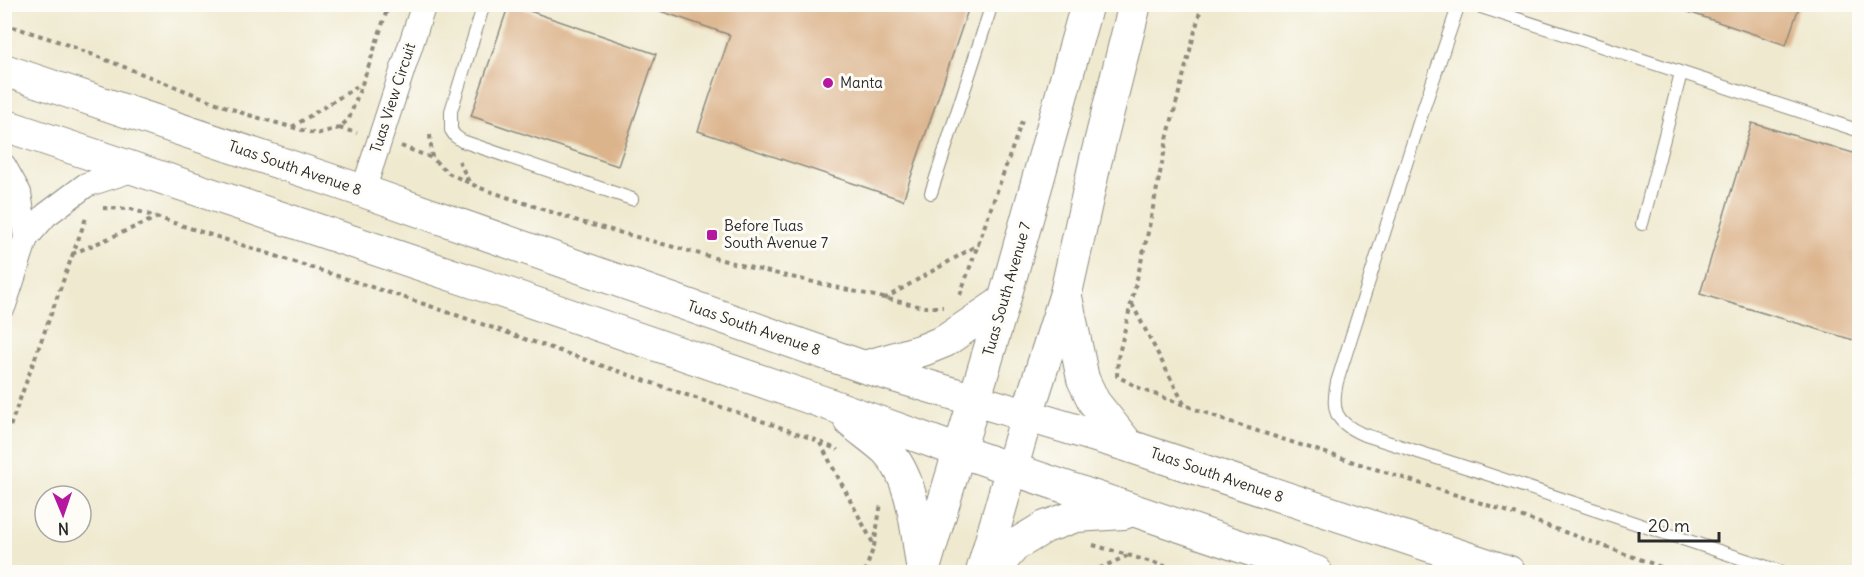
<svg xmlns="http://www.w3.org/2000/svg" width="1864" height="577" font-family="Delius,sans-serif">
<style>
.building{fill:#dcb48c}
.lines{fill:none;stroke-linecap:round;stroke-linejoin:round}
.service-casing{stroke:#8d8a7d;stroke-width:14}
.minor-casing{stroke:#8d8a7d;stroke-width:26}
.tertiary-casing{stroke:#8d8a7d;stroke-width:34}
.path{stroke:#8d8a7d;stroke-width:4;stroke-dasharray:4.5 4.5;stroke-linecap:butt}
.service{stroke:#fff;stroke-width:12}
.minor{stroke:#fff;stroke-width:24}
.tertiary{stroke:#fff;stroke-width:32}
.poi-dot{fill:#b5179e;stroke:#fdfcf7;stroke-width:2}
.labels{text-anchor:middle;stroke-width:6;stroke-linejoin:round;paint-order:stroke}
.poi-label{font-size:15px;fill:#2b2b2b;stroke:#fdfcf7;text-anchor:start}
.street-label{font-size:15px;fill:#2b2b2b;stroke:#fdfcf7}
</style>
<rect width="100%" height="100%" fill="#fdfcf7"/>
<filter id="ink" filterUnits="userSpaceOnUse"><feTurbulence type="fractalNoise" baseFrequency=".0167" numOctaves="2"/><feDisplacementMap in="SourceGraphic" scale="12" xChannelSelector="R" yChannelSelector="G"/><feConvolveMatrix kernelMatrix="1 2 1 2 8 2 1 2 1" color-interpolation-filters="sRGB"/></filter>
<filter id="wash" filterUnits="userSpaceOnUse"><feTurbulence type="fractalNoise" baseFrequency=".008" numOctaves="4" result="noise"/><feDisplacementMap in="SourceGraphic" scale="24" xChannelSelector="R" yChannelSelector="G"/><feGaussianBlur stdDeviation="1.35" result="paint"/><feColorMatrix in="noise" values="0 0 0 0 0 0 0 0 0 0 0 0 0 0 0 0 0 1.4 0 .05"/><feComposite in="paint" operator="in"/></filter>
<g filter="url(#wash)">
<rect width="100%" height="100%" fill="#efe9cf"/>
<g id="blocks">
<!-- building -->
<path class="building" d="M509,4L656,54L618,166L471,116Z
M640,4H970L903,200L698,131L730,35Z
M1665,4H1800L1786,45Z
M1752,123L1860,155V342L1700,294Z"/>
</g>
</g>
<g filter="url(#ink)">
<use href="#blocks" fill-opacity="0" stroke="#8d8a7d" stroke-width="1.5"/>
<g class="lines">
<!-- service casing -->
<g class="service-casing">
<path id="service" d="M484,4L451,111V130L455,136L462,141L632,199
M1459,4L1424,107L1337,382C1331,410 1335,422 1362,434L1487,474L1782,572
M1472,4L1860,131
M931,193L992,4
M1642,224L1681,73"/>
</g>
<!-- minor casing -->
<g class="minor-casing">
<path id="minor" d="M4,166L19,193L26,238
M363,191L424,4
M4,305L26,238L46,215L86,185L135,169"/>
</g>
<!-- tertiary casing -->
<g class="tertiary-casing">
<path id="tertiary" d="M4,70L363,191L864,367L1129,446L1509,572
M4,125L497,290L828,404L959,451L1316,572
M1066,297L1083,379L1094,402L1129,446
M864,367L923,350L945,341L1004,301
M850,421C862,431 875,440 886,450C914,478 916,528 922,565
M923,572L1004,301L1087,4
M982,572L1027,415L1066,293L1095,163L1135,4
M992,572L1015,545L1045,527L1076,516L1124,513"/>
</g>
<!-- path -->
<path class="path" d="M1202,4L1167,139L1147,237L1118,358L1117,376L1143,390L1245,427L1509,512L1675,572
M4,24L60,42L245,114L316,134L339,128L349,119L369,65L389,4
M292,127L361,84
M339,128L357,133
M430,135L432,158L448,173L480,188L581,222L752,268L923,307H943
M401,146L432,158
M459,161L470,184
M103,208L131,209L427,305L811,438L838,450
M72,254L156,218
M960,295L1022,121
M884,299L979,244
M1132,304L1184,404
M4,443L86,218
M820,443L874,545
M1093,545L1186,572
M865,572L874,546L881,503
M1091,572L1127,556"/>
<!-- service -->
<use href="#service" class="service"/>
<!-- minor -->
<use href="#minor" class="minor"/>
<!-- tertiary -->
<use href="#tertiary" class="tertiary"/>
</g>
</g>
<!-- markers -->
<g class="poi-dot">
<circle cx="828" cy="83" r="6"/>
<rect x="706" y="229" width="12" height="12" rx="3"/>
</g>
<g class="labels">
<!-- poi labels -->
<g class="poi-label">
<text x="840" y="88">Manta</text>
<text x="724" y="231">Before Tuas<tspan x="724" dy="17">South Avenue 7</tspan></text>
</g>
<!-- street labels -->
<g class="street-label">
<text transform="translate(393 98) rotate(-72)" y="5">Tuas View Circuit</text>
<text transform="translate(295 168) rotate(19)" y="5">Tuas South Avenue 8</text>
<text transform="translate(1007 289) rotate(-74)" y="5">Tuas South Avenue 7</text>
<text transform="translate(754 328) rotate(19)" y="5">Tuas South Avenue 8</text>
<text transform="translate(1217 475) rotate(19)" y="5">Tuas South Avenue 8</text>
</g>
</g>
<!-- margin -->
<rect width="1864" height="577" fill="none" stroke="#fdfcf7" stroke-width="24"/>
<!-- north arrow -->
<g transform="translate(63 514) rotate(178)"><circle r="28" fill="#fdfcf7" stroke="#a9a8a5" stroke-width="1.5"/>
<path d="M0-4.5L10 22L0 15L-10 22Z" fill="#b5179e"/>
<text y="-9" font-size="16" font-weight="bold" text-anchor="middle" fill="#2b2b2b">N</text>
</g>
<!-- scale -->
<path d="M1639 532v9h80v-9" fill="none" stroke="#2b2b2b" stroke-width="3"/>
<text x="1648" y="532" font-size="18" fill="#2b2b2b" stroke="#fdfcf7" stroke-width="4.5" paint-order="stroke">20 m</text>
</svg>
